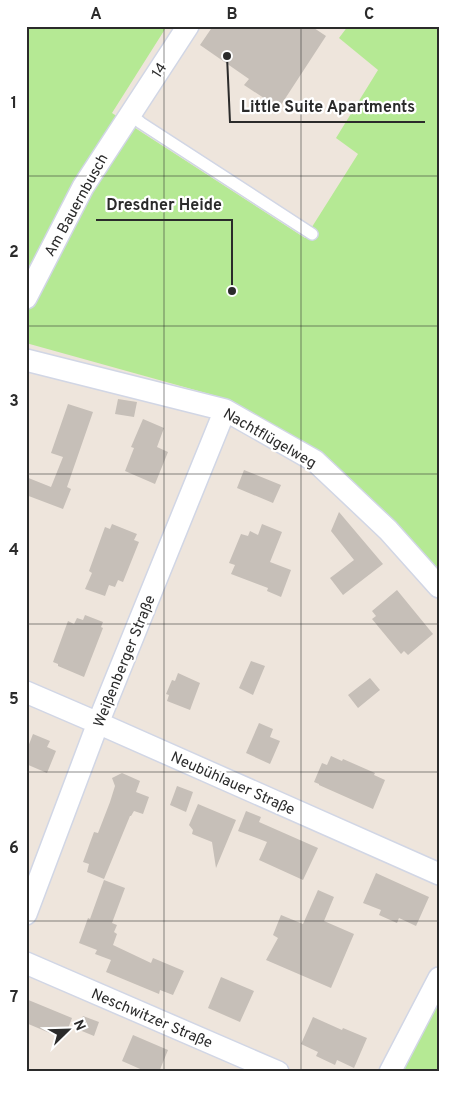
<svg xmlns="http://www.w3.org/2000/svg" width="465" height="1098" font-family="Overpass,sans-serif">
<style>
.green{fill:#b5e994}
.building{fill:#c6bfb8}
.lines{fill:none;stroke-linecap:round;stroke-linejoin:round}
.service-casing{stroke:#d1d6e5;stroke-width:14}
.minor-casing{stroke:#d1d6e5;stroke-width:24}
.service{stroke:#fff;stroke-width:11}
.minor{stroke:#fff;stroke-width:21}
.grid{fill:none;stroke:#2b2b2b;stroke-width:1;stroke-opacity:0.55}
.labels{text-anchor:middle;stroke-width:4.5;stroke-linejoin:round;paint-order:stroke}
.street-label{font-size:15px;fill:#2b2b2b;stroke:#fff}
.leader{fill:none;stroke:#2b2b2b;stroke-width:2}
.callout-dot{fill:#2b2b2b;stroke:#fff;stroke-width:2}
.callout-label{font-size:16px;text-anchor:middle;font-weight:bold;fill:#2b2b2b;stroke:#fff;stroke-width:4.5;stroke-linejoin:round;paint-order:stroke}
.neatline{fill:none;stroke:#2b2b2b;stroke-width:2}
.grid-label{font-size:16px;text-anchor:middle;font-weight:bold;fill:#2b2b2b}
</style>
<rect width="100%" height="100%" fill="#eee5dc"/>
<!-- green -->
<path class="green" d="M26,26H167L112,113L305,238L358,154L336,138L378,70L339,38L348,26H439V580L321,454L231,400L26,343Z
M439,999V1072H400Z"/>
<!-- building -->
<path class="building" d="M213,26H311L326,36L279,108L244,85L249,79L200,45Z
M118,399L137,402L134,417L115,414Z
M68,404L93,412L67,487L71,489L63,509L26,495V477L51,487L63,457L51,453Z
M143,419L164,428L157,447L168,452L155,484L125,471L134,448L131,447Z
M244,470L281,485L273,503L237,488Z
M339,512L383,564L343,595L330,578L354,560L331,531Z
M112,524L137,534L134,540L139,542L123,582L118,580L115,587L109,585L105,596L85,589L92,573L89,571L105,527L110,529Z
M262,524L282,532L270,562L291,570L281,597L267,591L268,588L231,574L235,565L229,563L241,534L248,536L250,531L258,535Z
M397,590L433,634L408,655L404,651L401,654L372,619L376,616L372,611Z
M85,615L103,622L101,627L103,628L84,677L58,666V664L53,662L68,621L74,624L77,618L83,620Z
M251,661L265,666L253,695L239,688Z
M178,673L200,683L190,710L167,701L169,695L166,694L172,680L175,681Z
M370,678L380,690L358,708L348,695Z
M259,723L273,729L270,737L280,741L270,764L246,753Z
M33,734L50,741L47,747L56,751L47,773L26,764V752Z
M331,756L342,761L343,759L375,773L374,775L385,780L373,809L319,785V784L314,782L322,763L327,765Z
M122,773L140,781L136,792L149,797L143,814L134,811L131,816H130L104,879L87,872L89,864L83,862L94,832L98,833L110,802L115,786L112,778Z
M177,786L193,792L186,812L170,805Z
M198,804L236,820L216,868L212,842L192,834L193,830L189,825Z
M246,811L261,817L259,822L318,848L303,880L259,860L267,842L238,831Z
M376,873L429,897L416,926L399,918L397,923L379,915L381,910L363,903Z
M104,880L125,888L112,923L117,925L114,932L117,934L113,945L151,963L153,958L184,971L173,995L160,990L159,994L106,972L111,960L95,954L97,950L79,943L88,918L90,919Z
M318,890L334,897L324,921L354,934L331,988L266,960L278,938L273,935L281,915L303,924Z
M221,977L254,991L240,1022L208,1008Z
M26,999L72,1018L64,1039L26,1023Z
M83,1016L99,1022L94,1036L77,1029Z
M313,1017L342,1030L343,1028L367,1038L354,1068L337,1060L335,1065L316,1056L318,1052L301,1044Z
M133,1035L168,1050L159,1072H147L122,1061Z"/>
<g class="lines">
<!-- service casing -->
<g class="service-casing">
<path id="service" d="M130,114L141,123L312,234"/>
</g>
<!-- minor casing -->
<g class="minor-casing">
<path id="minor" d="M26,298L83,187L188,26
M26,360L225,410L315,461L388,530L439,587
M26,692L98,723L439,874
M26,914L98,723L225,410
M26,963L278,1072
M390,1072L439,978"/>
</g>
<!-- service -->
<use href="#service" class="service"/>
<!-- minor -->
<use href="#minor" class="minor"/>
</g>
<!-- grid -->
<path class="grid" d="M164,26V1072M301,26V1072M26,176H439M26,326H439M26,474H439M26,624H439M26,772H439M26,921H439"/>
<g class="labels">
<!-- street labels -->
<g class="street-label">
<text transform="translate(159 70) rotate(-57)" y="5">14</text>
<text transform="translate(76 205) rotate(-61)" y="5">Am Bauernbusch</text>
<text transform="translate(270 438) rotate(30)" y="5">Nachtflügelweg</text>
<text transform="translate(124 661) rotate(-68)" y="5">Weißenberger Straße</text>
<text transform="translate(233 783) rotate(24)" y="5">Neubühlauer Straße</text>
<text transform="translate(152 1018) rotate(23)" y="5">Neschwitzer Straße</text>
</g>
</g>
<!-- callouts -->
<path class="leader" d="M227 56L230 122H425M232 291L232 220H96"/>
<g class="callout-dot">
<circle cx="227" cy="56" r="5"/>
<circle cx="232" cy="291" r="5"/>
</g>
<g class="callout-label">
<text x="328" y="112">Little Suite Apartments</text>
<text x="164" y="210">Dresdner Heide</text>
</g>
<!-- border -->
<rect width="465" height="1098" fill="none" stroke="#ffffff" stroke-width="55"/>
<!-- north arrow -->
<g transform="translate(68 1030) rotate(67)" stroke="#ffffff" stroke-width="4" paint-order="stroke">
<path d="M0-4L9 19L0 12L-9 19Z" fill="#2b2b2b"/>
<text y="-8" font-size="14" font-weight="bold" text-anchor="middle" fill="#2b2b2b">N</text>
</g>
<rect x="28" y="28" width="410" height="1042" class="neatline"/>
<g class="grid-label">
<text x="96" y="19">A</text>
<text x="232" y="19">B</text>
<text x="369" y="19">C</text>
<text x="14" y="108">1</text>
<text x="14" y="257">2</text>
<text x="14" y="406">3</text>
<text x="14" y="555">4</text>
<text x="14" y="704">5</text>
<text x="14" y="853">6</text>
<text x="14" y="1002">7</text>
</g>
</svg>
